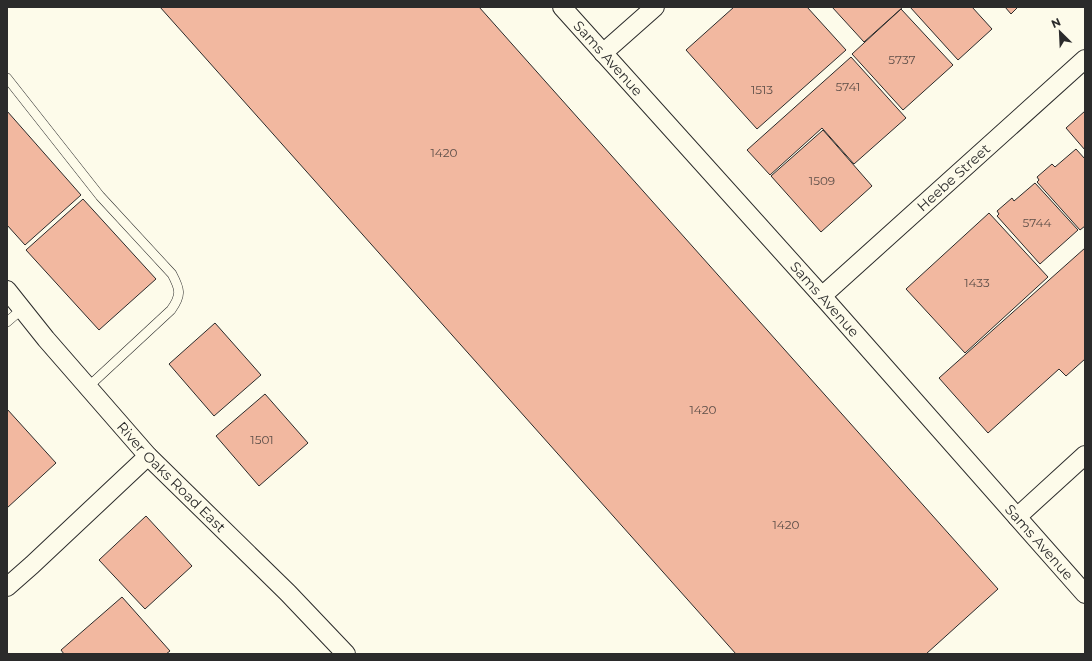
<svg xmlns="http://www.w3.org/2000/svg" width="1092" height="661" font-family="Montserrat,sans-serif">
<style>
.building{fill:#f2b8a0;stroke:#2b2b2b}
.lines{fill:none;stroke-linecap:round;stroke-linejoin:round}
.lane-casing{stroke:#2b2b2b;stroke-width:10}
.street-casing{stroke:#2b2b2b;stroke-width:20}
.lane{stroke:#fdfbea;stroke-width:9}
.street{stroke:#fdfbea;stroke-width:18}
.labels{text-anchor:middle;stroke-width:3;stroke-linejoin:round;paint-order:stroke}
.number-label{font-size:12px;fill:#5d4e48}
.street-label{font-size:14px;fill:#2b2b2b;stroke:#fdfbea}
</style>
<rect width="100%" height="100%" fill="#fdfbea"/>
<!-- building -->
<path class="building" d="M160,7H479L998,589L926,654H736Z
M734,7H807L846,50L757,129L686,50Z
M832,7H903L864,42Z
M910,7H972L992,29L958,60Z
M1005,7H1018L1011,14Z
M901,9L953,65L903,110L852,54Z
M851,57L906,118L854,164L822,128L770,175L747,150Z
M7,111L81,195L25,245L7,225Z
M1085,111V150L1066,128Z
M823,130L872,186L821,232L771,176Z
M1076,149L1085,159V226L1080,230L1037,182L1039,180L1037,177L1052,164L1055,167Z
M1035,183L1078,230L1040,264L997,216L999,214L997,211L1012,198L1014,201Z
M83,199L156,279L99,330L26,250Z
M989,213L1048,277L965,353L906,289Z
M1085,248V359L1066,376L1059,369L988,433L939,378Z
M215,323L261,375L214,416L169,364Z
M265,394L308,443L259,486L216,436Z
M7,409L56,463L7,508Z
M146,516L192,566L145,609L99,560Z
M122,597L170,651L166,654H64L61,650Z"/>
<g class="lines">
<!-- lane casing -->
<g class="lane-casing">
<path id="lane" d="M7,78L100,196L172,274C180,289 182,295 171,310L88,387
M7,322L22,309"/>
</g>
<!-- street casing -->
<g class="street-casing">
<g id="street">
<path id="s1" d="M562,7L822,296L1085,594"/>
<path d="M603,53L655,7"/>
<path id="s2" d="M7,290L46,339L148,456L288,593L346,654"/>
<path id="s3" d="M822,296L1085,59"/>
<path d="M1017,517L1085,455"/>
<path d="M7,587L32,565L148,456"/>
</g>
</g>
<!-- lane -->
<use href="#lane" class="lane"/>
<!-- street -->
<use href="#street" class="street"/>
</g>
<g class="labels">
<!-- number labels -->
<g class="number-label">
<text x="902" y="64">5737</text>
<text x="848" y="91">5741</text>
<text x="762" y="94">1513</text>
<text x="444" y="157">1420</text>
<text x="822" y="185">1509</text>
<text x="1037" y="227">5744</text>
<text x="977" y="287">1433</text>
<text x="703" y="414">1420</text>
<text x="262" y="444">1501</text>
<text x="786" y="529">1420</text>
</g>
<!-- street labels -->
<g class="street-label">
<text dy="5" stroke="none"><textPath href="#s1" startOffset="69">Sams Avenue</textPath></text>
<text dy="5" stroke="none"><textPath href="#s3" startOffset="177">Heebe Street</textPath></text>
<text dy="5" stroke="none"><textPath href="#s1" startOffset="393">Sams Avenue</textPath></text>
<text dy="5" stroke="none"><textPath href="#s2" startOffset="249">River Oaks Road East</textPath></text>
<text dy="5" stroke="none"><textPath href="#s1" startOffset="717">Sams Avenue</textPath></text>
</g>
</g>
<!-- border -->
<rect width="1092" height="661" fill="none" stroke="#2b2b2b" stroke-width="16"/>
<!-- north arrow -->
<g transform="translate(1060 32) rotate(336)" stroke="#fdfbea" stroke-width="3" paint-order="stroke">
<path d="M0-3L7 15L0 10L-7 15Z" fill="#2b2b2b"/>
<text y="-6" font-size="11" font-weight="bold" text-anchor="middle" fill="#2b2b2b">N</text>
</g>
</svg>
